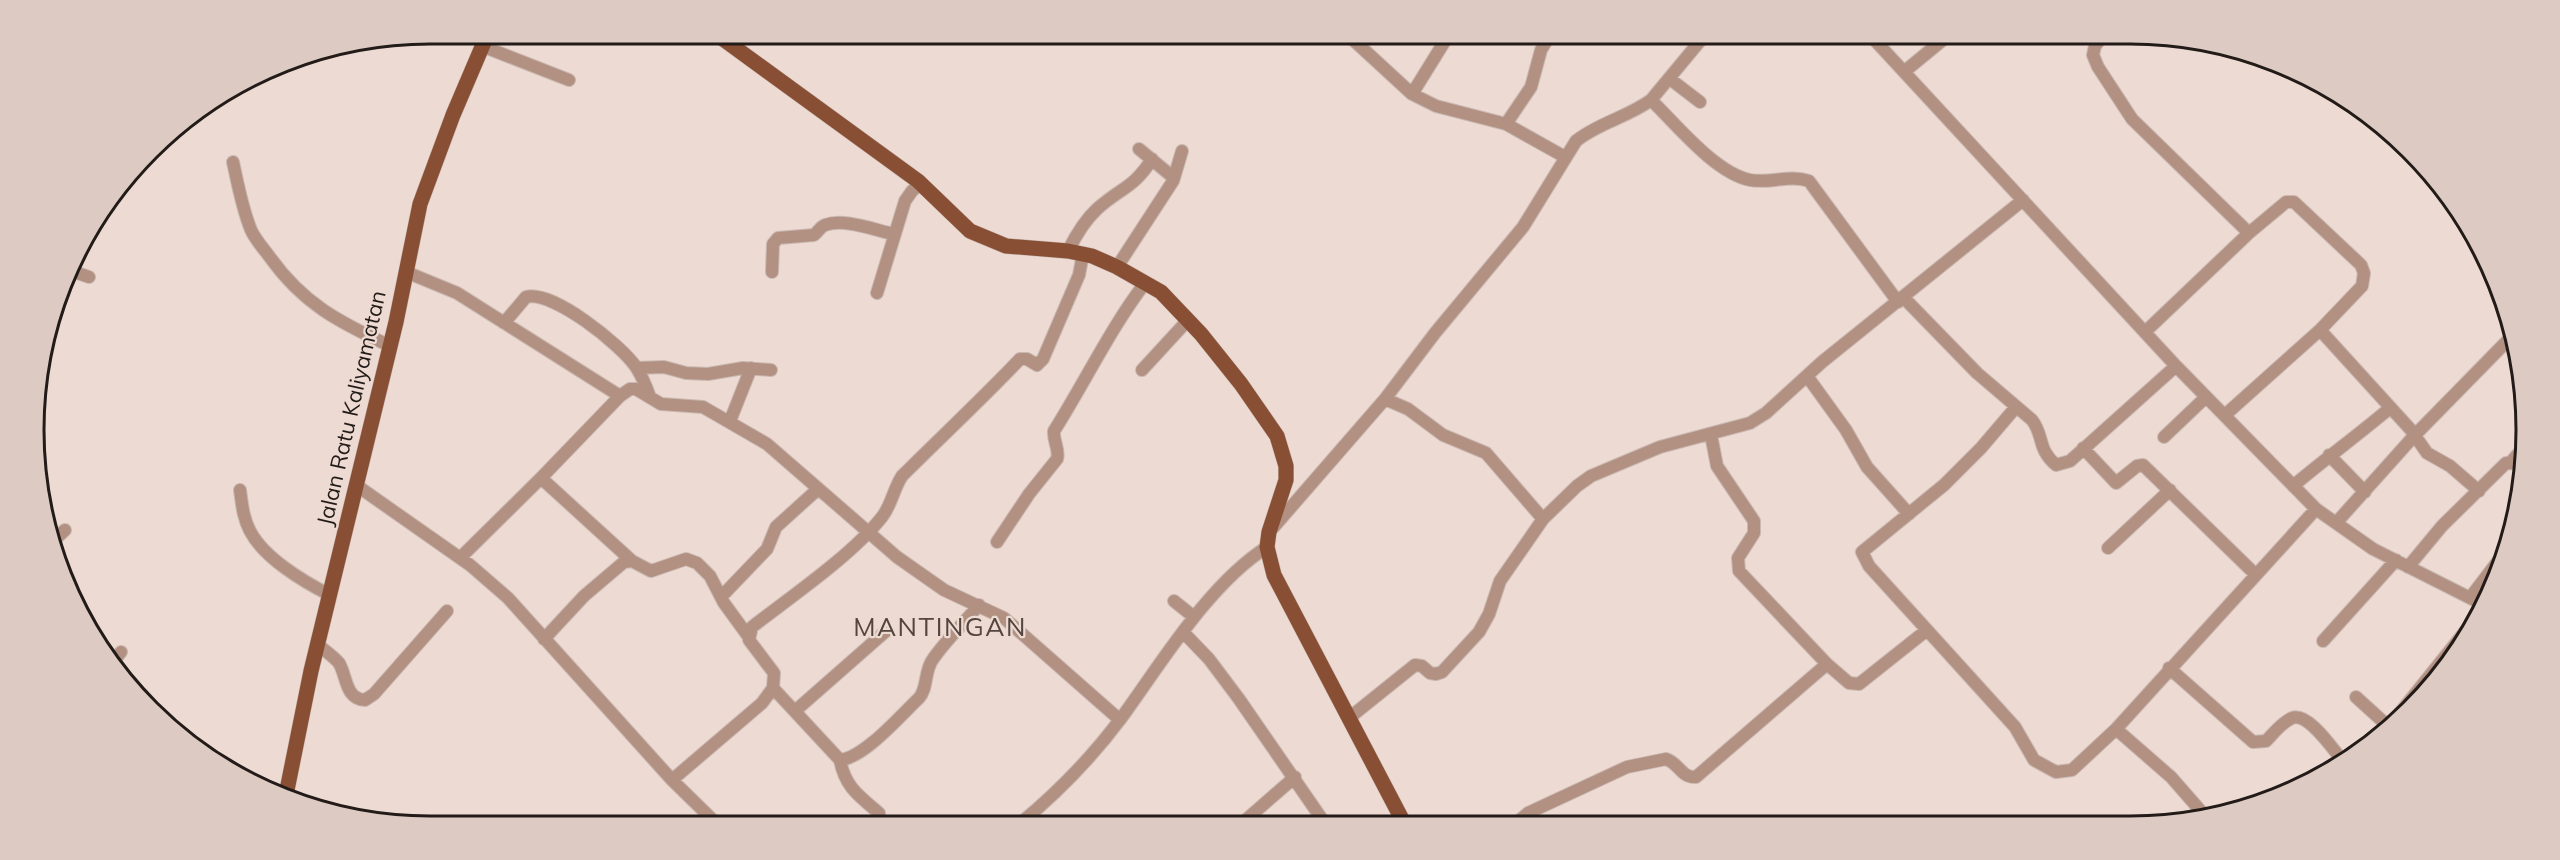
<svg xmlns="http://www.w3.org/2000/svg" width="2560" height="860" font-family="Mulish,sans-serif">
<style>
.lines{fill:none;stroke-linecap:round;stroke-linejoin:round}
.minor-casing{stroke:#c8b8b1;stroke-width:14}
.major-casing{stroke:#c8b8b1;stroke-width:16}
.minor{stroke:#b29182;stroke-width:12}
.major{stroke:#884f35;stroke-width:15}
.labels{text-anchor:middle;stroke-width:4.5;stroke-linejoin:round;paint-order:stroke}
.street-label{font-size:22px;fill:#221b18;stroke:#eddad2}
.quarter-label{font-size:26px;letter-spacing:1.5px;fill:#54453e;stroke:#eddad2}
.rim{fill:none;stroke:#221b18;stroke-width:3}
</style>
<rect width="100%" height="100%" fill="#eddad2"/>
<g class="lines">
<!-- minor casing -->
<g class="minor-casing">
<path id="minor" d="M2105,33L2095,46L2093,55L2098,67L2132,119L2249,233L2286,202H2294L2361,265L2364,273L2362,286L2320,330L2225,415
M1869,34L2176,366L2316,509L2373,549L2484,605
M1349,36L1412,94L1436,106L1506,124L1565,157
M482,46L569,80
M1905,71L1950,34
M1670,79L1700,102
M1412,94L1448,36
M1651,100C1676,124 1715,173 1750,180C1770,184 1789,174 1809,181L1898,302
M1506,124L1531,87L1541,50L1550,35
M233,162C238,185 242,208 251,230C255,239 263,248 269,256C303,304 339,322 390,346
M1174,178L1182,151
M1068,251C1076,235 1084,221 1097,209C1120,188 1134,188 1152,159
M1117,267L1173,181L1174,178L1139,149
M69,270L89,277
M406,272L457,293L620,396
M772,272L773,244L778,238L814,235C818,232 820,227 825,225C845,218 874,230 894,234
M877,293L905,201L912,191L921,183
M1903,297L1977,373L2032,420C2044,435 2037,449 2056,465L2070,461L2176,366
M504,323L526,297C553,290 621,345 636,367C642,376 646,386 650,397
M2320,330L2411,430L2427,453L2450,466L2479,491
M2145,332L2249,233
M637,368L664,367L686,373L708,374L743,368L771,370
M1142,370L1188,320
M1807,376L1846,430L1867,467L1909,514
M1385,399L1408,409L1443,435L1486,453L1543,519L1577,486L1591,476L1660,447L1750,423L1766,413L1822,362L2023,200
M2016,407L1981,448L1944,485L1862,552L1869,566L2015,727L2034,760L2056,772L2072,770L2116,729L2316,509
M730,421L751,368
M1711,435L1717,466L1754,521V533L1738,558L1739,571L1827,664L1849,683L1859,684L1927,630
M2164,437L2206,397
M2083,448L2116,483L2137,466L2143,465L2256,575
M2329,455L2365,492
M2511,462L2526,445
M541,478L632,561
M356,485L470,565L508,598L672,780L719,826
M2293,486C2325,459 2358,435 2390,408
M240,490C242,504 243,518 250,531C264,558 304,582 330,595
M2336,523L2414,436L2513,335
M1272,529L1385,399L1435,333L1523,227L1576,141C1598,123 1628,117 1651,100L1705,35
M997,542L1029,494L1057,459C1060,450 1053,442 1054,431C1085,382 1110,329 1145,283
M51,543L65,530
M2108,548L2170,490
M460,558L541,478L620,396L630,389H636L661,404L703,407L767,444L897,557L944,590L1004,618L1120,720
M2408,567L2442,526L2506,463L2525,464
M721,597L767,549L776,527L818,489
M2470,598L2505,552
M1174,601L1194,617
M1183,632L1209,659L1239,699L1326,825
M544,639L584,596L624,562L632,561L651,571L686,559L697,563L710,576L724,603L748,636
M2323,641L2396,560
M317,644C324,650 333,656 339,663C347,676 345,699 365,700L374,694L447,611
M111,664L121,652
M2169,668L2253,742L2266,741C2273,734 2281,723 2292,718C2308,712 2332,748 2342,760
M773,688L840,760C864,758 901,715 919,698C928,688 924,671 933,659C946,640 964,623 979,605
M2356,697L2389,727
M795,711L886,631
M1349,718L1415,665L1422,666L1430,673L1436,674L1442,672L1479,632L1489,614L1500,581L1543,519
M2116,729L2171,777L2206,817
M2383,734L2480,613
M840,760C845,787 859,796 879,813
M672,780L762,703L773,688L774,673L749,640L752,627C792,596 851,556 882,517C892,504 893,490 902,476C941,437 982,399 1020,359H1027L1037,365L1043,359L1079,275L1083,254
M1240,825L1295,777
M1514,825L1528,813L1627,767L1666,759C1679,763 1681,778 1696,777L1827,664
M1017,826C1055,795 1093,756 1122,717C1162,662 1209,584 1267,547"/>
</g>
<!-- major casing -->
<g class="major-casing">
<path id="major" d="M723,39L918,181L970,231L1006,246L1068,251L1092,256L1117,267L1161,292L1201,334L1241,384L1277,436L1286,466V480L1269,532L1267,547L1274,575L1405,825
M286,795L311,671L396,322L420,204L453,115L485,40"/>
</g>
<!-- minor -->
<use href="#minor" class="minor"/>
<!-- major -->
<use href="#major" class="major"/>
</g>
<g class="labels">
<!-- street labels -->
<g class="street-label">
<text transform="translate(351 408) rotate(-77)" y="8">Jalan Ratu Kaliyamatan</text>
</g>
<!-- quarter labels -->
<g class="quarter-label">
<text x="940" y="636">MANTINGAN</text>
</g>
</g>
<!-- crop -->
<path d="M0 0H2560V860H0ZM430 44H2130A386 386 0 0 1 2516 430V430A386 386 0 0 1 2130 816H430A386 386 0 0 1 44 430V430A386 386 0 0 1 430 44Z" fill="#ddcbc3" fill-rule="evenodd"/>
<path class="rim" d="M430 44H2130A386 386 0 0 1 2516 430V430A386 386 0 0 1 2130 816H430A386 386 0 0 1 44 430V430A386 386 0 0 1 430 44Z"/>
</svg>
